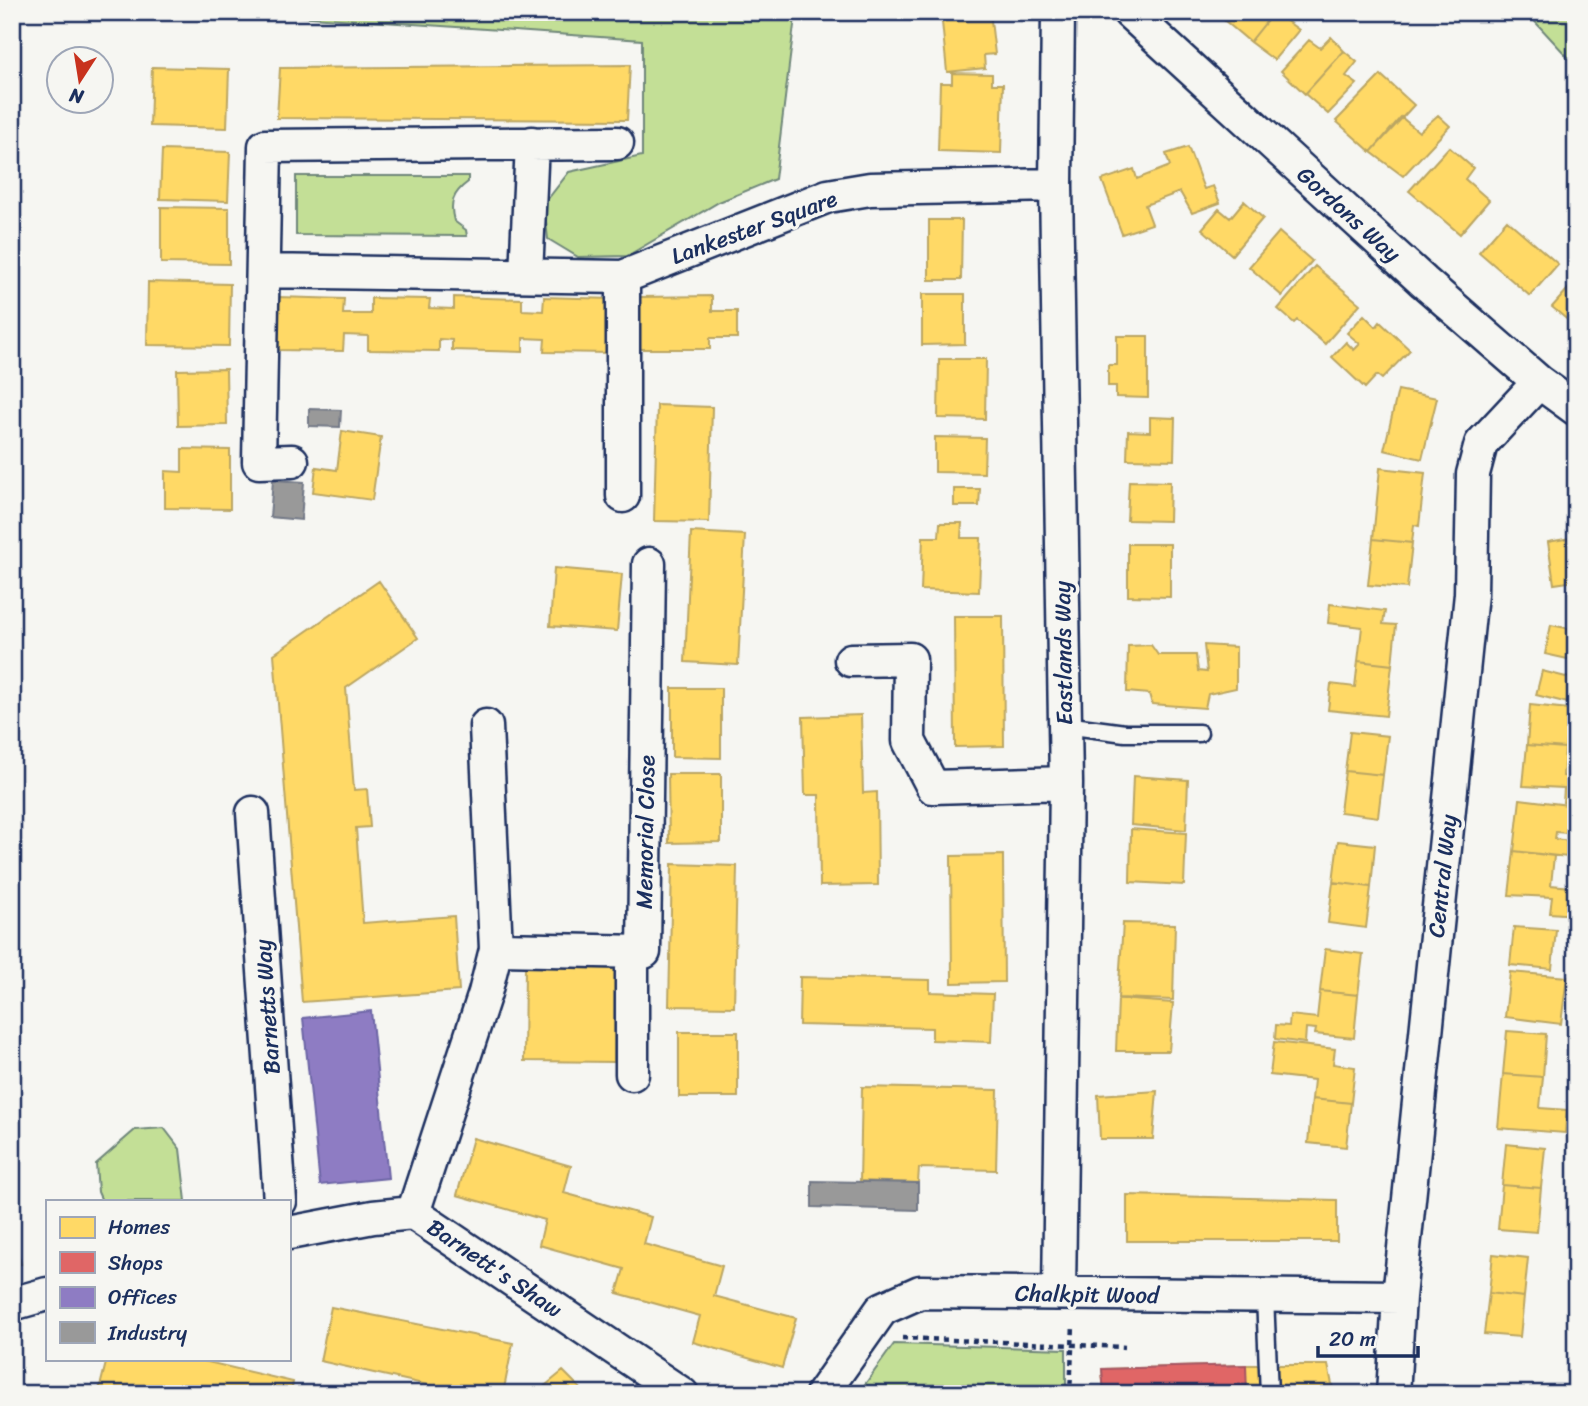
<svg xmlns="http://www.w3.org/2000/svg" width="1588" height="1406" font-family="Sriracha,sans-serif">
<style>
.green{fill:#c3df96;stroke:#6f877a;stroke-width:2}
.homes{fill:#ffd966;stroke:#bba664;stroke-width:2}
.shops{fill:#e06666;stroke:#a55664;stroke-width:2}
.offices{fill:#8e7cc3;stroke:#6c65a5;stroke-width:2}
.industry{fill:#999;stroke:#737987;stroke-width:2}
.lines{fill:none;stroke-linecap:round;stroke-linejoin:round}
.lane-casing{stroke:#1b2f5e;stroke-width:21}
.street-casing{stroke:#1b2f5e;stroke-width:37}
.path{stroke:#1b2f5e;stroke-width:4.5;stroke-dasharray:5 5;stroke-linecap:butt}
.lane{stroke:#f6f6f2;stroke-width:16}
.street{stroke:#f6f6f2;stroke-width:32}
.labels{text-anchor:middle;stroke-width:7;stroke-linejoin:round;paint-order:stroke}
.street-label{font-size:23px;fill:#1b2f5e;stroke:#f6f6f2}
</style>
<rect width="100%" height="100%" fill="#f6f6f2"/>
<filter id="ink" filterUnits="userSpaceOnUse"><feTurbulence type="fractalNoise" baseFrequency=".0143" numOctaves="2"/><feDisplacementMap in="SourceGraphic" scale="14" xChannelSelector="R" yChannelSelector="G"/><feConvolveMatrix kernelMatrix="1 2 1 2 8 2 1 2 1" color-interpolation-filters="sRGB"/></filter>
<g filter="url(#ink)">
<!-- green -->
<path class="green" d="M240,12H792L795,17L775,179L719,202L627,256L578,257L548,239L544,204L569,172L642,156V40Z
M1526,12H1567L1576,20V66Z
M296,176H468V182C453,193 449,203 454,221L466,230L467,236L296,235Z
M164,1128L180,1149L186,1201H102L98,1192L96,1164L135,1130Z
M894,1344L1066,1349V1394H858Z"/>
<!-- homes -->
<path class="homes" d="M941,12H990L995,54L984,55L985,68L947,72Z
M1230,12H1274L1250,42L1224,20Z
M1274,12L1299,30L1274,60L1250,42Z
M1331,37L1344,51L1305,94L1281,71L1309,40L1320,48Z
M1344,51L1357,62L1346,76L1357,84L1328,114L1305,94Z
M630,65L627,120L277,118L280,68Z
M152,67L229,69L227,128L150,126Z
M952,73L992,74V84H1003L1001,153L938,151L940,83H952Z
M1381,75L1414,105L1371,152L1336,121Z
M1438,115L1450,126L1403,176L1371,152L1401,117L1419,132Z
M1188,147L1204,189L1213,186L1220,203L1192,213L1180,192L1145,205L1152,224L1122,234L1102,180L1134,169L1137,179L1170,166L1166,154Z
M1449,147L1473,168L1465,179L1489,200L1460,234L1409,191Z
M162,150L230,152L228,201L160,199Z
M1244,201L1263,218L1232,255L1202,229L1219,209L1230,218Z
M161,207L229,208V264L161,263Z
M929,220H962L961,280H929Z
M1507,220L1558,264L1530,296L1479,252Z
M1279,232L1312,261L1282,296L1249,267Z
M1315,266L1360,304L1325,344L1297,320L1294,323L1278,309Z
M1576,280V327L1552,307Z
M148,282L230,284L229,346L147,345Z
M922,294H965V344L922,345Z
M712,296V311H737V338H710V349H639V297Z
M278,297L344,299L343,314H371V298L430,299L429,308L454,309V297L522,299V310L543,311L544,297L613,299L611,353L544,352L545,339L523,338V352L452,350V340L439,339V351L368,350V336L344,335L343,351L277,350Z
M1364,315L1376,327L1380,322L1410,350L1382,379L1377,375L1365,388L1332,357L1346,342L1354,350L1360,344L1347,333Z
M1117,336H1148V398L1116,397V386H1108V365H1117Z
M939,359H986L985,419L938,418Z
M226,369L227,425L178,426L177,370Z
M1398,390L1437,398L1422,459L1384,450Z
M657,405L712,407L709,522L654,521Z
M1150,417L1175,418L1174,460L1127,459L1128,431L1150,432Z
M342,431L381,437L372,500L313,492L316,467L337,470Z
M935,437L985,438L984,473L935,472Z
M182,449L230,450V509L165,508V471L182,472Z
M1380,468L1425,473L1419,526L1414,525L1412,543L1373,539Z
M1129,481L1170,482L1169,521L1127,520Z
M954,489H980L979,506H954Z
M940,523H962L961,538H981L979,592L921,590L923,537H939Z
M691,532L745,535L738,665L685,662Z
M1576,537V581L1554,584L1548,542Z
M1373,539L1412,543L1407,588L1368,585Z
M1128,544H1170V597L1128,596Z
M554,568L622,574L617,631L550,626Z
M379,581L418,638L346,688L354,790L367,789L370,827L356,828L363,923L454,916L459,991L302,1002L274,654Z
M1330,604L1385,611L1383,624L1396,625L1392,665L1358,661L1362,627L1328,623Z
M954,616H1003L1004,746L955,747Z
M1551,625L1576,630L1572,660L1545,654Z
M1151,645L1158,655H1196L1198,671L1207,672L1204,645L1236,647V688L1208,694L1205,708L1152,704L1149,694L1127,692L1128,646Z
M1358,661L1392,665L1386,716L1328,710L1331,684L1355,687Z
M1542,671L1574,679L1568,703L1536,695Z
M672,688H721V758L672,757Z
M12,691L19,724L12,725Z
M1530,705L1569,709L1565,748L1527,745Z
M861,715L863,793L877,792L878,885L820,886L819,795H805L803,717Z
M1350,732L1388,736L1383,775L1345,771Z
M1527,745L1565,748L1563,776L1576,777V803L1563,802L1564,788L1523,786Z
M1345,771L1383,775L1378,817L1340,812Z
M668,774H721V842L669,843Z
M1133,776L1188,780L1186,830L1131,825Z
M1520,799L1576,806V834L1556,832L1555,839L1576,842V858L1514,851Z
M1131,829L1186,833L1184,885L1130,882Z
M1338,841L1375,845L1371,887L1333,882Z
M1514,851L1554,856L1551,885L1571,887L1569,902L1576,903V915L1550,913L1552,897L1509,895Z
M1003,855L1004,982L952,983L951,856Z
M672,864L737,866L734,1007L669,1006Z
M1333,882L1371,887L1366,928L1328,923Z
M1123,923L1175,924L1173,1000L1118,998Z
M1514,927L1556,930L1552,969L1510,965Z
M1325,949L1363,954L1358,995L1320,991Z
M525,967L615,968L614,1062L524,1061Z
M1510,972L1567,977L1561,1024L1505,1017Z
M800,977L930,980V992L993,994L991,1042L932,1040V1028L799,1025Z
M1320,991L1358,995L1354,1038L1315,1034L1316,1029L1306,1028L1305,1043L1275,1039L1276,1025L1289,1026L1290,1015L1317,1018Z
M1118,999L1173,1003L1169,1051H1116Z
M1507,1031L1546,1034L1543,1077L1503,1074Z
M679,1032H738V1097H679Z
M1274,1042L1335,1049L1333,1064L1355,1067L1351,1103L1312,1099L1314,1080L1270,1075Z
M1503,1074L1543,1077L1540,1108L1567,1110L1565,1133L1498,1128Z
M862,1087L998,1090L996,1170L919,1168L918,1183L860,1181Z
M1157,1091L1153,1139H1100L1098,1095Z
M1312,1099L1351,1103L1346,1147L1308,1143Z
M473,1138L571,1166L564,1193L651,1217L644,1244L722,1266L714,1296L796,1318L782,1368L693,1342L700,1316L617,1293L624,1269L539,1245L545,1220L457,1195Z
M1506,1144L1545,1148L1541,1188L1502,1185Z
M1502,1185L1541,1188L1537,1232L1498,1229Z
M1127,1195L1337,1200V1241H1127Z
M12,1227L21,1264L12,1266Z
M1493,1254L1528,1258L1524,1297L1489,1293Z
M1489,1293L1524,1297L1520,1337L1484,1334Z
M331,1307L513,1343L503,1394H468L320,1361Z
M107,1359H195L293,1382L291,1394H98Z
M1246,1365H1328L1334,1394H1104L1102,1369Z
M563,1371L586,1394H535Z"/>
<!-- shops -->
<path class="shops" d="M1246,1365L1247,1394H1104L1102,1369Z"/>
<!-- offices -->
<path class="offices" d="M371,1011L388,1178L320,1185L303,1018Z"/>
<!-- industry -->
<path class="industry" d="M309,409L341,410L340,427L309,426Z
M273,480L304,482L301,520L270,517Z
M812,1181L918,1183V1210L812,1207Z"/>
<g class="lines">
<!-- lane casing -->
<g class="lane-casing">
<path id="lane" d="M1065,725L1125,733H1199
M1265,1296L1269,1394"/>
</g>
<!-- street casing -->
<g class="street-casing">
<path id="street" d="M1058,12L1056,185L1066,783L1059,1293
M1129,12L1424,282L1539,382L1576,409
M263,271L623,277L828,196L870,189L1056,185
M526,275L532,143
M623,277V496
M292,461L259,462L265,146L617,143
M851,660L910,659L909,741L933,787L1066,783
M253,813L280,1201
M496,949L644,952L649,564
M632,1074V952
M413,1213L485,993L496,949L486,726
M289,1233L373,1217L413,1213L682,1394
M12,1304L47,1294
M822,1394L882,1309L920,1292L1399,1297
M1393,1394L1399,1297L1471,594L1473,474L1481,444L1539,382"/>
</g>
<!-- path -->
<path class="path" d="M902,1338L1125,1347
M1070,1394L1073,1325"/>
<!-- lane -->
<use href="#lane" class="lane"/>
<!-- street -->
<use href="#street" class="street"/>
</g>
</g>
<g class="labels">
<!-- street labels -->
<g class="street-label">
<text transform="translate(1349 214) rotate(42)" y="8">Gordons Way</text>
<text transform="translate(754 227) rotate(-20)" y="8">Lankester Square</text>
<text transform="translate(1063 653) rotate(-91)" y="8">Eastlands Way</text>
<text transform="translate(645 832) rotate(-89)" y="8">Memorial Close</text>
<text transform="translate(1442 876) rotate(-84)" y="8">Central Way</text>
<text transform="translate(267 1007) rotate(-94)" y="8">Barnetts Way</text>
<text transform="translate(495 1268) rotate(34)" y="8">Barnett's Shaw</text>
<text transform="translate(1087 1294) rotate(1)" y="8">Chalkpit Wood</text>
</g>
</g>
<!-- margin -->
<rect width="1588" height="1406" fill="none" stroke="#f6f6f2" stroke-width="42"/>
<rect x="21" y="21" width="1546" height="1364" fill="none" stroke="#1b2f5e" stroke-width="2.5" filter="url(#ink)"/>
<!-- legend -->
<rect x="46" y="1200" width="245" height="161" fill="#f6f6f2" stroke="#9ea6b7" stroke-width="2"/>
<rect x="60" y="1217" width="35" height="21" fill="#ffd966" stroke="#9ea6b7" stroke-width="2"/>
<text x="108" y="1234" font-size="21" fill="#1b2f5e">Homes</text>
<rect x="60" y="1252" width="35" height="21" fill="#e06666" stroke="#9ea6b7" stroke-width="2"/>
<text x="108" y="1270" font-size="21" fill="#1b2f5e">Shops</text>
<rect x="60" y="1287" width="35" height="21" fill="#8e7cc3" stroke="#9ea6b7" stroke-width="2"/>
<text x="108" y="1304" font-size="21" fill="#1b2f5e">Offices</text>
<rect x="60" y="1322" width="35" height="21" fill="#999999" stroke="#9ea6b7" stroke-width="2"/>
<text x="108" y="1340" font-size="21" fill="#1b2f5e">Industry</text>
<!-- north arrow -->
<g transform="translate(80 80) rotate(192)"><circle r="33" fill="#f6f6f2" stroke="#9ea6b7" stroke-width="2"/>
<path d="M0-5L12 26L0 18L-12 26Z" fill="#c8321e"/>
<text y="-10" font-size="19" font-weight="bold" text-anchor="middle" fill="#1b2f5e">N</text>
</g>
<!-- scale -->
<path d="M1318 1346v10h100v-10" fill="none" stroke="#1b2f5e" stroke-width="3.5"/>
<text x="1329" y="1346" font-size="21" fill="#1b2f5e" stroke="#f6f6f2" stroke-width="5" paint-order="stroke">20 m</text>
</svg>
